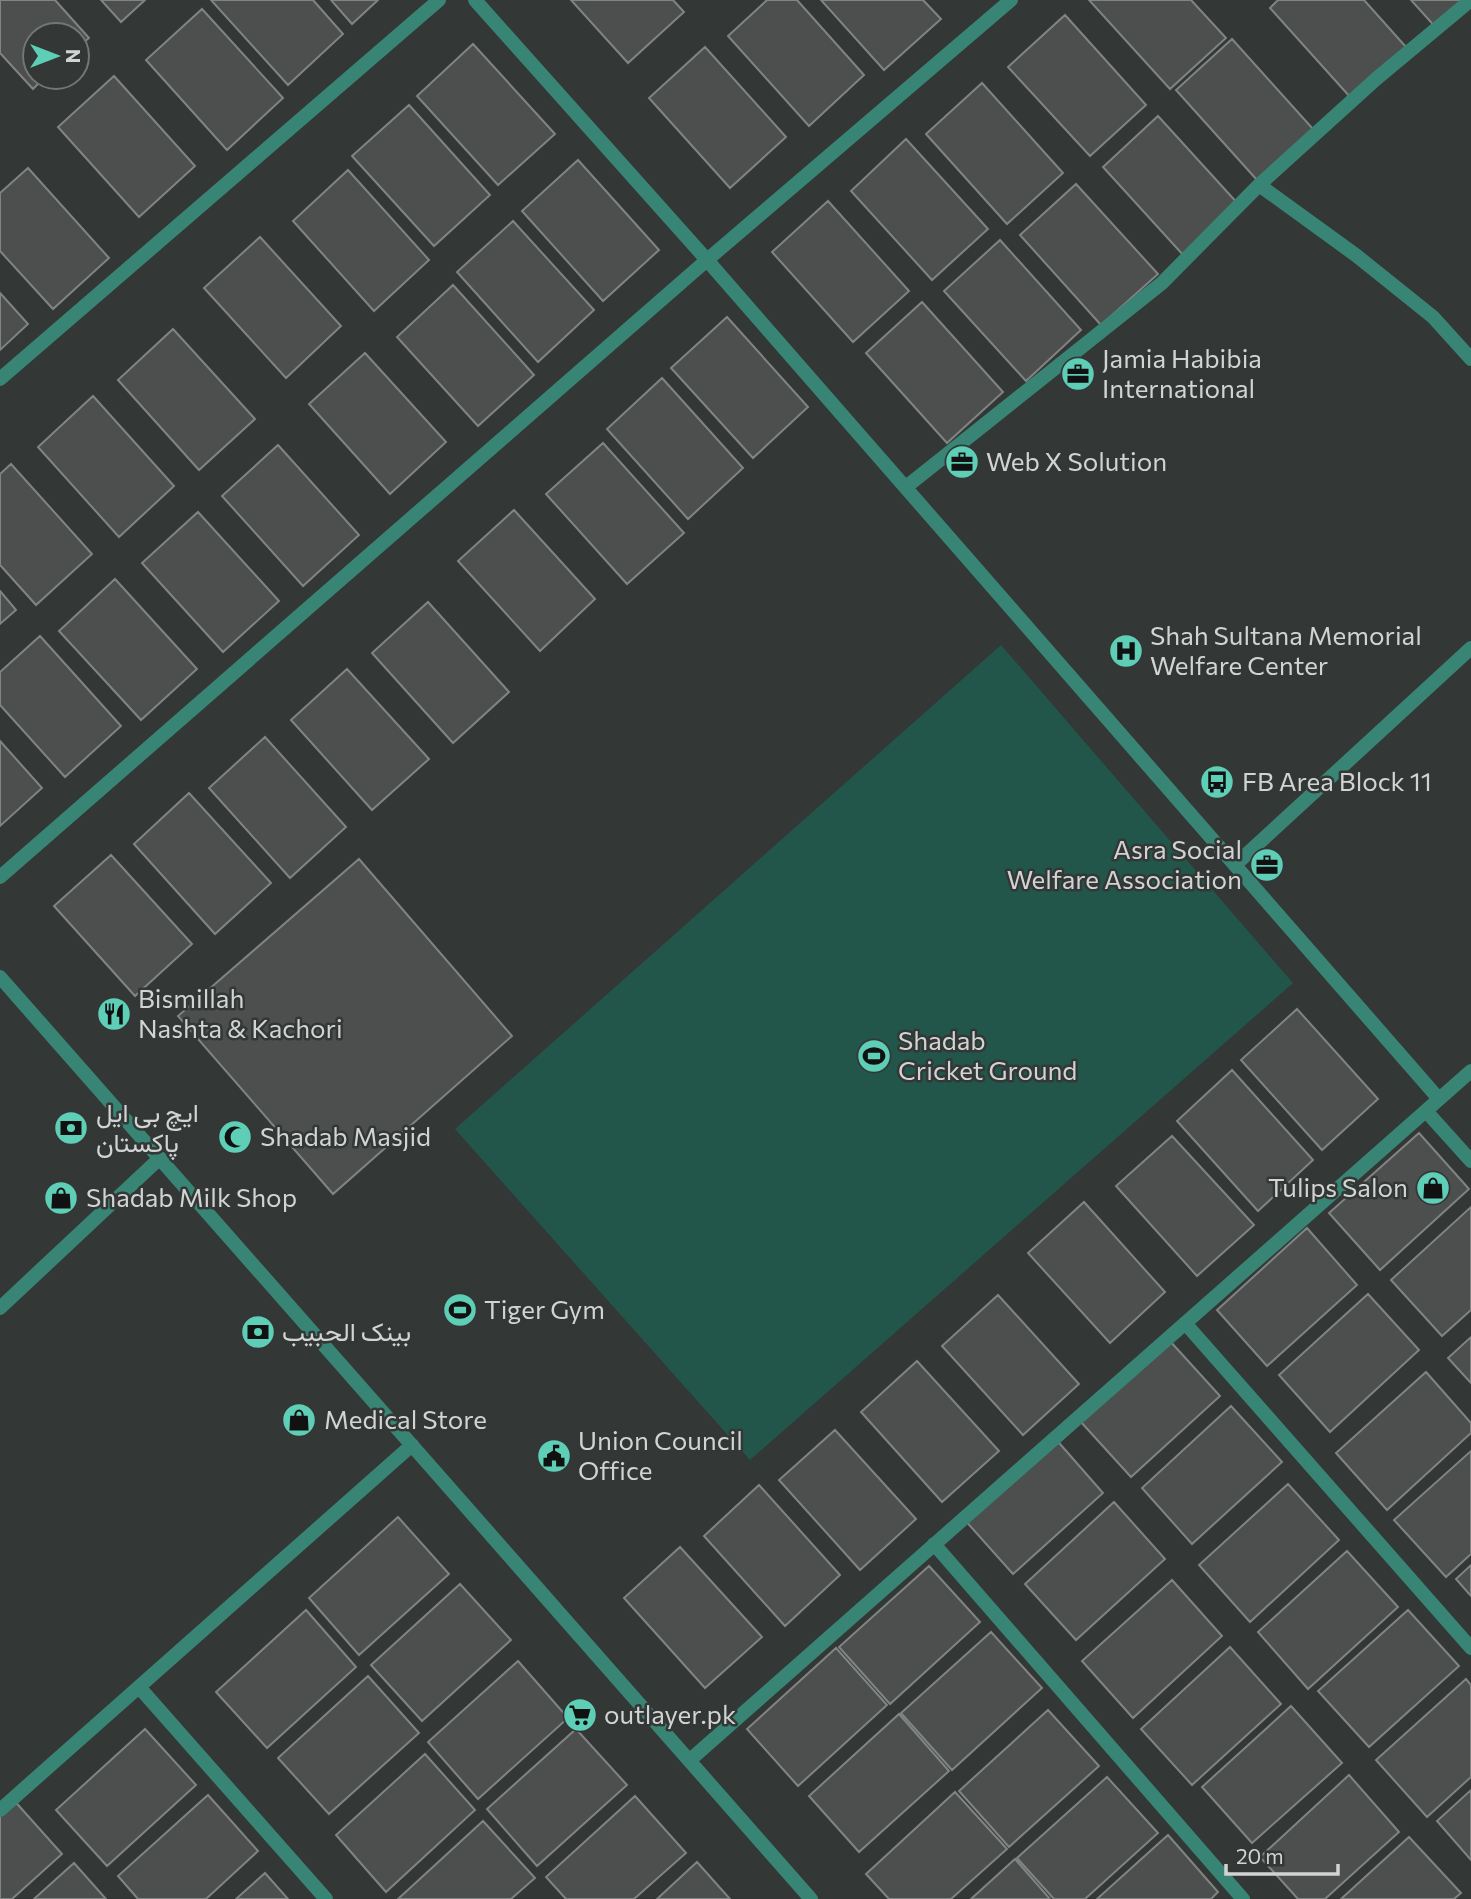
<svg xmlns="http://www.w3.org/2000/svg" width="1471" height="1899" font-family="Commissioner,Vazirmatn,sans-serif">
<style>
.green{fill:#22564b}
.building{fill:#4c4f4e;stroke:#808483;stroke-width:2}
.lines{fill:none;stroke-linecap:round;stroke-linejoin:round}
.service{stroke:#398575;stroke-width:14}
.minor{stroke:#398575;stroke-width:14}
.tertiary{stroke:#398575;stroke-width:14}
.labels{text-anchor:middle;stroke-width:5;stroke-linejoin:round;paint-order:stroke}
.poi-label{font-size:26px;fill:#d1d4d3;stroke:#333736;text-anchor:start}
</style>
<rect width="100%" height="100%" fill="#333736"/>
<!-- green -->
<path class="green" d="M1001,645L1293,983L750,1460L455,1129Z"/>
<!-- building -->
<path class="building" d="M0,0H55L89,38L77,48V35H35V77H45L33,89L0,53Z
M101,0H145L121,22Z
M211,0H313L343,34L288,85Z
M331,0H378L352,24Z
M571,0H673L684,12L628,63Z
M767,0H797L864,75L809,126L728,36Z
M821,0H923L941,19L884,70Z
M1089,0H1191L1226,38L1170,89Z
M1278,0H1364L1406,47L1351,98L1270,8Z
M1411,0H1471L1439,31Z
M202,9L283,98L227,150L146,60Z
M1065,15L1146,105L1090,156L1008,67Z
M1232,39L1313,129L1257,180L1176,90Z
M473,44L555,134L498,185L417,96Z
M705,47L786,137L730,188L649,98Z
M114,76L195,166L139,217L58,127Z
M982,83L1063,173L1007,224L926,134Z
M409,105L490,195L434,246L352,156Z
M1158,116L1240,206L1184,256L1103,167Z
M906,139L988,229L932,280L851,191Z
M578,160L659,250L603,301L522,211Z
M28,168L109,258L53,309L0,251V193Z
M348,170L429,260L374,311L293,221Z
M1076,184L1158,274L1101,325L1020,235Z
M828,201L909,291L853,342L772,252Z
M513,221L594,310L538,362L457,272Z
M260,237L341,326L286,378L204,288Z
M1000,240L1081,330L1026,381L944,291Z
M453,285L534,375L478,426L397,337Z
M0,293L28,324L0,350Z
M922,302L1003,392L947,443L866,353Z
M727,317L808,407L753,458L671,368Z
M173,329L255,419L199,470L118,380Z
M365,353L446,442L390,494L309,404Z
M662,378L743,468L688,519L607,429Z
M93,396L174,486L119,537L38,447Z
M603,443L684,533L627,584L546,494Z
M278,445L359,535L303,586L222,496Z
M11,464L92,554L36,605L0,565V474Z
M514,510L595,599L540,651L458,561Z
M198,512L279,601L223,652L142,563Z
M115,579L197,669L141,720L59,631Z
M0,591L16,610L0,624Z
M428,602L509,692L453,743L372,653Z
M40,636L121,726L65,777L0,705V672Z
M347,669L429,759L372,810L291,720Z
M265,737L346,827L290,878L209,788Z
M0,741L42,788L0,826Z
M189,793L271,883L215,934L134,844Z
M111,855L192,944L135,996L54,906Z
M359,859L512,1036L333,1194L178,1016Z
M1297,1009L1378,1099L1322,1150L1241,1060Z
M1232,1070L1313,1160L1258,1211L1177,1121Z
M1419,1133L1469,1189L1380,1270L1329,1213Z
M1172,1136L1254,1225L1197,1276L1116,1186Z
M1084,1202L1165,1292L1110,1343L1028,1253Z
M1471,1207V1310L1442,1336L1391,1280Z
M1307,1228L1357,1285L1267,1366L1217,1310Z
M1368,1294L1419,1350L1330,1432L1279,1375Z
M998,1295L1079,1384L1023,1435L942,1346Z
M1471,1337V1383L1448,1358Z
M1169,1340L1220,1396L1131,1477L1080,1421Z
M917,1361L999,1451L942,1502L861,1412Z
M1426,1372L1471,1423V1433L1387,1510L1336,1453Z
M1231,1406L1282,1462L1192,1544L1142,1488Z
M835,1430L916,1519L860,1570L779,1480Z
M1053,1436L1103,1493L1013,1574L963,1518Z
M1471,1451V1554L1446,1577L1394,1520Z
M1288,1484L1339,1540L1250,1622L1199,1565Z
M759,1485L840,1575L785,1626L704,1536Z
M1114,1502L1165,1559L1076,1640L1025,1584Z
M398,1517L449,1574L359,1655L309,1598Z
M680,1547L762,1637L705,1688L624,1598Z
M1347,1551L1398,1607L1308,1689L1258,1632Z
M1471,1565V1596L1456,1579Z
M929,1566L980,1622L890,1704L839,1647Z
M1172,1580L1222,1636L1133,1718L1082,1661Z
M460,1584L511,1640L422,1721L371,1665Z
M306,1610L356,1667L267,1748L216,1692Z
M1408,1610L1459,1666L1369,1747L1318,1691Z
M991,1632L1042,1688L952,1770L901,1713Z
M1230,1647L1281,1704L1192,1785L1141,1729Z
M836,1648L887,1705L798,1786L747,1729Z
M518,1661L568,1718L478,1799L428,1742Z
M368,1676L419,1733L329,1814L278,1758Z
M1466,1679L1471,1685V1777L1427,1817L1376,1760Z
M1291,1706L1342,1763L1252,1843L1202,1787Z
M1048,1710L1099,1766L1009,1847L959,1791Z
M899,1714L949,1771L859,1852L809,1796Z
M145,1729L196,1785L107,1866L56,1810Z
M576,1729L627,1785L537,1866L487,1809Z
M425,1754L475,1810L386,1892L336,1835Z
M1349,1775L1399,1832L1325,1899H1298L1260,1857Z
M1107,1777L1158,1833L1085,1899H1054L1017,1858Z
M1471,1790V1860L1437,1821Z
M955,1792L1007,1849L951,1899H889L866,1874Z
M208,1795L258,1851L206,1899H138L118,1876Z
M635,1796L686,1853L634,1899H566L546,1877Z
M11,1797L62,1854L12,1899H0V1807Z
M483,1821L535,1878L511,1899H398Z
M1168,1835L1218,1892L1211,1899H1097Z
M1409,1837L1461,1893L1454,1899H1341Z
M1015,1859L1050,1899H971Z
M697,1862L730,1899H657Z
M74,1863L106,1899H34Z
M265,1873L288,1899H236Z"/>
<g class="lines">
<!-- service -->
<path class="service" d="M1259,185L1357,256L1433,317L1471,359
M906,487L1162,283L1259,185L1376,79L1471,0
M1235,865L1471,648"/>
<!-- minor -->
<path class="minor" d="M475,0L707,260L1439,1099
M0,379L439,0
M0,877L707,260L1011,0
M1426,1111L1471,1161
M0,1308L160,1158
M1185,1323L1471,1648
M934,1544L1243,1899
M139,1687L326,1899
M690,1760L1471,1071
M0,1810L412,1445"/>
<!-- tertiary -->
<path class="tertiary" d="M0,977L811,1899"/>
</g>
<!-- icons -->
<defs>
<g id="office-disc" transform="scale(1.75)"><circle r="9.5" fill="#5eceb7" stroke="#333736"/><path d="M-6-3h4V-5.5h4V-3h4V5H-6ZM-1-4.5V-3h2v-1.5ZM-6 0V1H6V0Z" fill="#111"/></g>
<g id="hospital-disc" transform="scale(1.75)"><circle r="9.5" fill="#5eceb7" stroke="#333736"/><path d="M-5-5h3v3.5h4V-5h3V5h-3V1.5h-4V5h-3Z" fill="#111"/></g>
<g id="bus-disc" transform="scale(1.75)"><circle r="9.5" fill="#5eceb7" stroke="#333736"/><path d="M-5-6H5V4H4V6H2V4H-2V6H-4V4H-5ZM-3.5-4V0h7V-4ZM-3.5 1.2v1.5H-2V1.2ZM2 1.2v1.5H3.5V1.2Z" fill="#111"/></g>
<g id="restaurant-disc" transform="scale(1.75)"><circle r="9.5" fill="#5eceb7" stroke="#333736"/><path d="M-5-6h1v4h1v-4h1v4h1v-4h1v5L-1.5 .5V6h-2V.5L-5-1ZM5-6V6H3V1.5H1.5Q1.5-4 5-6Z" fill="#111"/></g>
<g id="stadium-disc" transform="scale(1.75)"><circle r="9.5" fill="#5eceb7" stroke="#333736"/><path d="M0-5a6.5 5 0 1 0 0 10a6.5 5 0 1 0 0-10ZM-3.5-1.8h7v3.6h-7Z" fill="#111"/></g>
<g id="bank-disc" transform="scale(1.75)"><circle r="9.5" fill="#5eceb7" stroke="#333736"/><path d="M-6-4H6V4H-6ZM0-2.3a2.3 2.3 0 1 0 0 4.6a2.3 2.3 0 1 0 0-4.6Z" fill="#111"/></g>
<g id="mosque-disc" transform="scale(1.75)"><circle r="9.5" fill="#5eceb7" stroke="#333736"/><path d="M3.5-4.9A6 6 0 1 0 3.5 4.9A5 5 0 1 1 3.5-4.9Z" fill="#111"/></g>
<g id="shop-disc" transform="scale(1.75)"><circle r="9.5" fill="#5eceb7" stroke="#333736"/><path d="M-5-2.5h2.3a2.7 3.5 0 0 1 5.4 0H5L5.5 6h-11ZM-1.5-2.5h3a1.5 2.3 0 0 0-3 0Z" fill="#111"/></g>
<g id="civic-disc" transform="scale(1.75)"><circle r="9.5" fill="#5eceb7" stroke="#333736"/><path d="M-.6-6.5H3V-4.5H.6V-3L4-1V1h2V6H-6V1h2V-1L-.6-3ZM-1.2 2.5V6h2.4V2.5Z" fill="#111"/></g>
<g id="supermarket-disc" transform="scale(1.75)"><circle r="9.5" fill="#5eceb7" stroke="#333736"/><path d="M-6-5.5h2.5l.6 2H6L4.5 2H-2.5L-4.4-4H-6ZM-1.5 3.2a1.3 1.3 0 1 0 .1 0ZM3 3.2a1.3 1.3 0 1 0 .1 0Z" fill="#111"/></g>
</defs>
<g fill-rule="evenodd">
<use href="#office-disc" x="1078" y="374"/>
<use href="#office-disc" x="962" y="462"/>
<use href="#hospital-disc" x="1126" y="651"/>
<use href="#bus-disc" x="1217" y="782"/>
<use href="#office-disc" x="1267" y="865"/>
<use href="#restaurant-disc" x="114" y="1014"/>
<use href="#stadium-disc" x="874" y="1056"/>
<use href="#bank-disc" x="71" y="1128"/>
<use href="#mosque-disc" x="235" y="1137"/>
<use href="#shop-disc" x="1433" y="1188"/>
<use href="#shop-disc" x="61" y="1198"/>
<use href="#stadium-disc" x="460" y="1310"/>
<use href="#bank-disc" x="258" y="1332"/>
<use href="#shop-disc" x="299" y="1420"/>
<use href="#civic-disc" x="554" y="1456"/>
<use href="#supermarket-disc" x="580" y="1715"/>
</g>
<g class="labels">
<!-- poi labels -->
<g class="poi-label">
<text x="1102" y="368">Jamia Habibia<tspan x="1102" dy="30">International</tspan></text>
<text x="986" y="471">Web X Solution</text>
<text x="1150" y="645">Shah Sultana Memorial<tspan x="1150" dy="30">Welfare Center</tspan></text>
<text x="1242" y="791">FB Area Block 11</text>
<text x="1242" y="859" text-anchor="end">Asra Social<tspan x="1242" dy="30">Welfare Association</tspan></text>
<text x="138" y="1008">Bismillah<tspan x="138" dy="30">Nashta &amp; Kachori</tspan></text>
<text x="898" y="1050">Shadab<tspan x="898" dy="30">Cricket Ground</tspan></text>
<text x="96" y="1122">ایچ بی ایل<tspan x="96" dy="30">پاکستان</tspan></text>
<text x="260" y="1146">Shadab Masjid</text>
<text x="1408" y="1197" text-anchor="end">Tulips Salon</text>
<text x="86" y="1207">Shadab Milk Shop</text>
<text x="484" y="1319">Tiger Gym</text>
<text x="282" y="1341">بينک الحبيب</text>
<text x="324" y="1429">Medical Store</text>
<text x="578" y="1450">Union Council<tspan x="578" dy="30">Office</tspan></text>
<text x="604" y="1724">outlayer.pk</text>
</g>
</g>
<!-- north arrow -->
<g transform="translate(56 56) rotate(90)"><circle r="33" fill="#333736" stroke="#727675" stroke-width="2"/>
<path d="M0-5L12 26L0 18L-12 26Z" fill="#5eceb7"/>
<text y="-10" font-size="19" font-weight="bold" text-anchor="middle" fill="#d1d4d3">N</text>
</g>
<!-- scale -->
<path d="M1226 1864v10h112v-10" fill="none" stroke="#d1d4d3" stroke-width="3.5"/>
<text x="1236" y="1864" font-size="21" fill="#d1d4d3" stroke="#333736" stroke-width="5" paint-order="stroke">20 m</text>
</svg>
